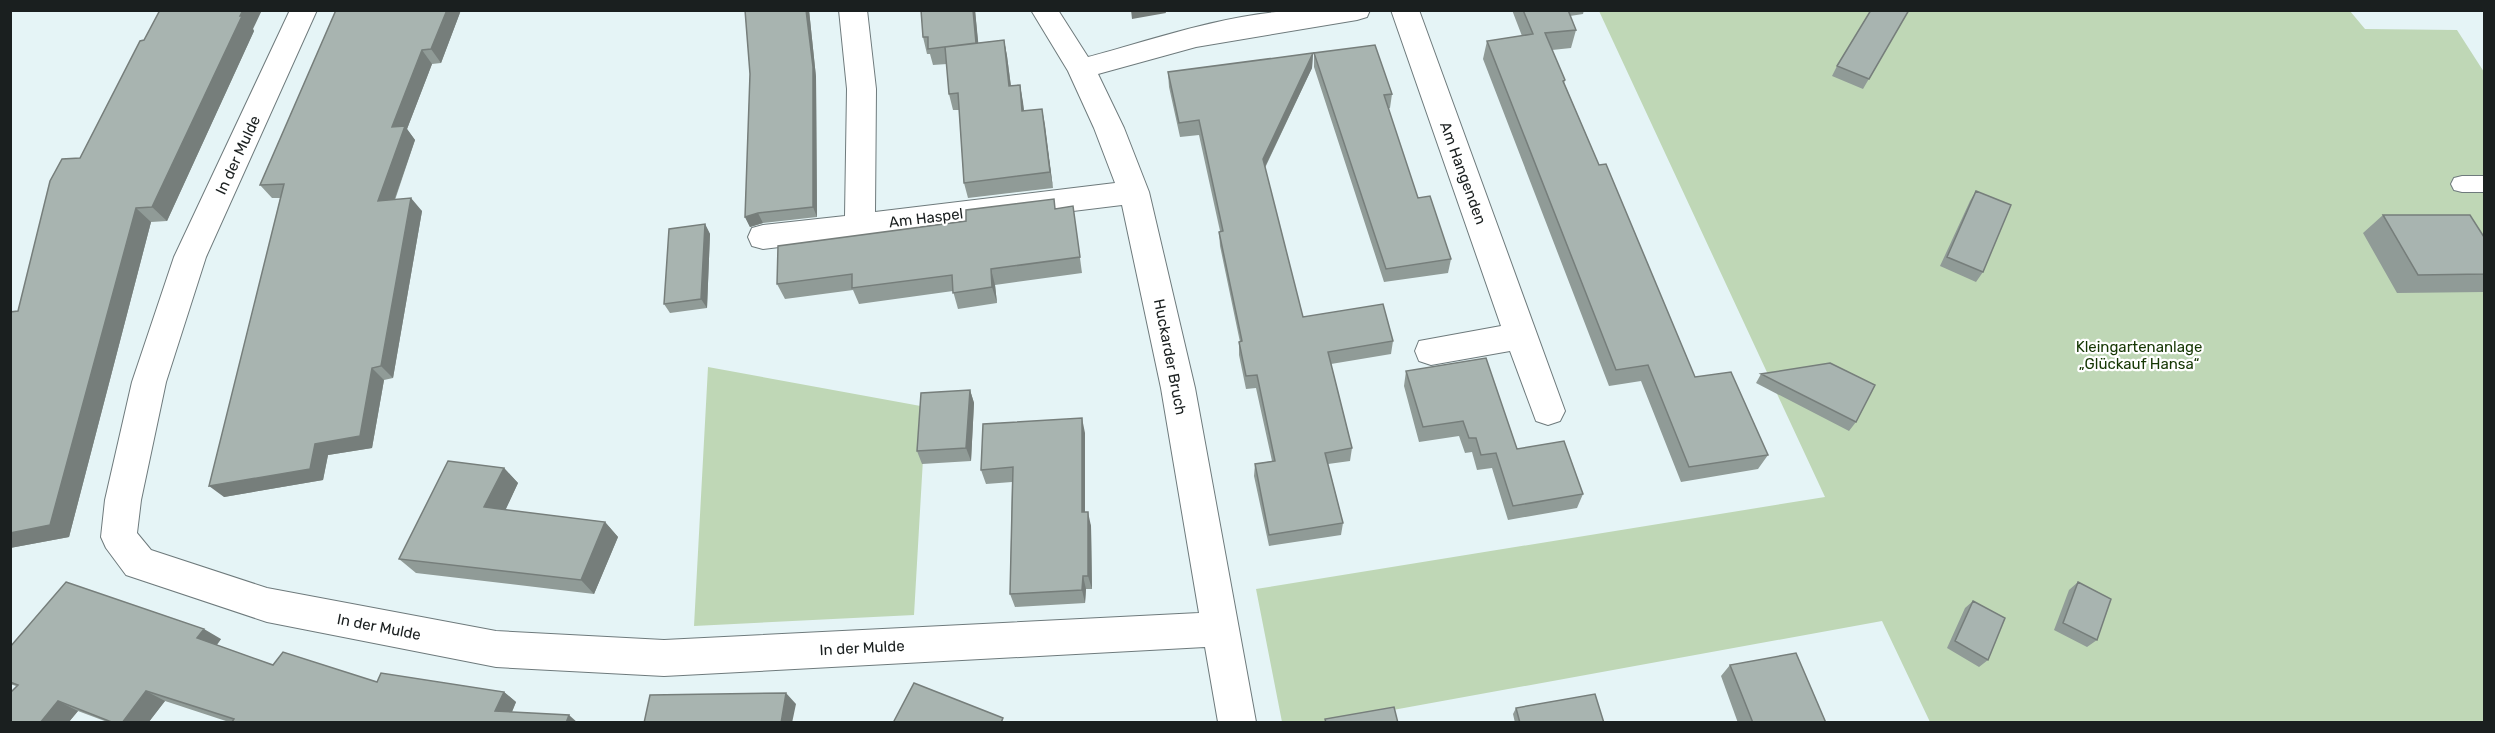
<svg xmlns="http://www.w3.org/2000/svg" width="2495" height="733" font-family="Rubik,sans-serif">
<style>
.green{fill:#bfd7b6}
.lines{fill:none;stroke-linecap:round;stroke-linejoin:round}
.lane-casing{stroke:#6e7a7c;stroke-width:2}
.street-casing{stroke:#6e7a7c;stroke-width:2}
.lane{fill:#fff;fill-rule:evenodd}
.street{fill:#fff;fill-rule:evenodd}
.wall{fill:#909b97}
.shaded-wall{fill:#767e7b}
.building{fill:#a8b4b0;stroke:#767e7b;stroke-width:1.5}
.labels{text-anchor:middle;stroke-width:4.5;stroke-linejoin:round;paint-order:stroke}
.street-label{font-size:15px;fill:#1a1f1f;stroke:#fff}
.park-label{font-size:15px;fill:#153703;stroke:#fff}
</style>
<rect width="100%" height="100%" fill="#e5f4f6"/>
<!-- green -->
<path class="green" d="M1599,11H2350L2365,29L2457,30L2484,72V722H1930L1882,621L1327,722H1282L1256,589L1825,497Z
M708,367L926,407L914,615L694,626Z"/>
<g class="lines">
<!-- lane casing -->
<g class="lane-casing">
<path id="lane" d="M2462,176H2484V192H2462L2454,190L2451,184L2454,178Z"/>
</g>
<!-- street casing -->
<g class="street-casing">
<path id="street" d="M290,10H317L206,257L166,382L141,500L137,533L151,550L267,588L496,631L664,640L1199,613L1161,388L1122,205L763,249L752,246L748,237L752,228L763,225L845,216L847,89L839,10H867L876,89L875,212L1115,183L1094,128L1068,71L1031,10H1058L1088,57C1151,40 1223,15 1288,11C1315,9 1343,10 1370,10L1367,17L1357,20L1196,47L1098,74L1124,128L1149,192L1195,388L1256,722H1218L1205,647L664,676L496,667L267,622L126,575L106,548L101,537L105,500L132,382L174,257Z
M1391,10H1419L1565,411L1560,421L1548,425L1536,421L1510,351L1431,365L1419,361L1415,351L1419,341L1501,326Z"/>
</g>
<!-- lane -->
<use href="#lane" class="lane"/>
<!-- street -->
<use href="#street" class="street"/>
</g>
<!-- wall -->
<path class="wall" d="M336,10H461L441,63L432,64L407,129L415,140L395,200L422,211L393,378L384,380L372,448L328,455L323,480L224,497L280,198H272L260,185Z
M745,10H809L816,77L817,217L763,223L750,227L745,217L750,74Z
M921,10H975L978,43L1004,40L1007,56L1011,86L1020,85L1024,111L1042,109L1053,188L968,198L964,183L959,110H953L949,94L947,64L933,65L930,54H927L923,37Z
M1512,10H1584L1583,14L1570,16L1576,30L1571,48L1552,50L1565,80L1564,83L1599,165L1695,377L1768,455L1758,469L1681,482L1641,381L1609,386L1483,59L1487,41L1522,36Z
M1909,10L1863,89L1832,76L1837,66Z
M253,29L254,31L167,221L151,222L69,537L10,548V312L18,311L80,158Z
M1313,53L1312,68L1265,168L1303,317L1393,341L1391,354L1331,364L1352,448L1350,461L1328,464L1343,523L1341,535L1269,546L1254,476L1255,464L1272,461L1256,388L1246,389L1239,355V342H1240L1220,246L1219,232L1220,231L1199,135L1180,137L1169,87L1168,72Z
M1314,53L1392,94L1390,108L1388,109L1418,198L1451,259L1448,273L1384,282L1314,67Z
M1976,191L1983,272L1976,282L1940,266L1970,201Z
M1073,206L1082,273L995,285L997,303L958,309L953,291L859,304L853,290L785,299L777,284L1056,209Z
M2383,215L2484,237V292L2397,293L2363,233Z
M705,224L710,234L707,308L670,313L664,304Z
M1406,371L1517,449L1583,494L1577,508L1508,520L1492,468L1477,470L1472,452L1465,453L1459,436L1419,442L1404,386Z
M1761,374L1856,422L1849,431L1756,383Z
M970,390L974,403L971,461L922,464L917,451Z
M1085,433V512L1091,526L1092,589H1086L1085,603L1015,607L1010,594L1012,482L986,484L981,470Z
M504,468L518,483L505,510L605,522L618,537L594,594L416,573L399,559Z
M2078,582L2097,640L2087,647L2054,630L2069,590Z
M1973,601L1988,660L1979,667L1947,648L1965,608Z
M221,639L217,645L273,665L377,682L504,692L516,702L512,712L578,723H232L165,701L148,723H110L78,711L68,723H10L16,686L10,684V647Z
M1730,665L1826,723H1738L1721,676Z
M1516,708L1604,723H1515L1513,714Z"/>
<!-- shaded-wall -->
<path class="shaded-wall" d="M243,10H262L253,29L254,31L167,221L152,207Z
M447,10H461L441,63L431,49Z
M806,10H809L816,77L817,217L813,207Z
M973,10H975L980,60L976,43Z
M1131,10H1165L1166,13L1132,19Z
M1004,40L1007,56L1013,103L1009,86Z
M422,50L432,64L407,129L415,140L389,215L378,201L392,127Z
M1313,53L1312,68L1262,173L1263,159Z
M1020,85L1023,102L1026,128L1022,111Z
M1042,109L1045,125L1053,188L1050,172Z
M411,198L422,211L393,378L381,366Z
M136,208L151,222L69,537L10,548V533Z
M758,213L763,223L750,227L745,217Z
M705,224L710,234L707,308L701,299Z
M991,269L995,285L997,303L992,287Z
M372,368L384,380L372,448L328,455L323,480L224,497L209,486Z
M970,390L974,403L971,461L966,448Z
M1082,418L1085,433V526L1082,512Z
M504,468L518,483L500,522L484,507Z
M1088,512L1091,526L1092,589L1088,576Z
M605,522L618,537L594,594L581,580Z
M1083,576L1086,589L1085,603L1082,590Z
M204,629L221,639L214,648L197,638Z
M146,691L165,701L148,723H122Z
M504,692L516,702L508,721L495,711Z
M786,693L796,704L792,723H781Z
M58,701L78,711L68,723H40Z
M569,715L578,723H566Z"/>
<!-- building -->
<path class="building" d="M160,10H243L240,16H242L152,207L136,208L50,525L10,533V312L18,311L50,181L62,159L80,158L140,41L144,40Z
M336,10H447L431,49L422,50L392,127L405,126L378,201L411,198L381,366L372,368L360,436L315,444L310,469L209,486L284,184L260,185Z
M745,10H806L813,67V207L758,213L745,217L750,74Z
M921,10H973L976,43L928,49V37H923Z
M1523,10H1568L1576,30L1545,33L1565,80L1563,81L1599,165L1606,164L1695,377L1731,372L1768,455L1689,467L1648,365L1616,370L1487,41L1533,34Z
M1871,10H1909L1869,79L1837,66Z
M1004,40L1009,86L1020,85L1022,111L1042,109L1050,172L964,183L958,93L949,94L945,47Z
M1375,45L1392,94L1384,95L1418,198L1430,196L1451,259L1386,269L1314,53Z
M1313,53L1263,159L1303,317L1383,304L1393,341L1328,352L1352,448L1325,453L1343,523L1269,535L1255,464L1275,461L1257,375L1246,376L1239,342L1242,341L1219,232L1223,231L1199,120L1179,123L1168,72Z
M1976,191L2011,205L1983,272L1947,257Z
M1054,199L1055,209L1073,206L1080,257L991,269L992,287L953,293L952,275L852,288V274L777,284L778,246L966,221V210Z
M2383,215H2470L2484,237V274L2418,275Z
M705,224L701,299L664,304L669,229Z
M1486,358L1517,449L1564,441L1583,494L1513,506L1496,453L1481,455L1476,438H1469L1463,421L1423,427L1406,371Z
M1830,363L1875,385L1856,422L1761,374Z
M970,390L966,448L917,451L921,393Z
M1082,418V512H1088V576H1083L1082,590L1010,594L1013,467L981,470L983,424Z
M448,461L504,468L484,507L605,522L581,580L399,559Z
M66,582L204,629L197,638L273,665L283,652L377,682L381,673L504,692L495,711L569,715L566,723H234L232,722L234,719L146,691L122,723H114L58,701L40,723H10V693L18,685L10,682V647Z
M2078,582L2111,599L2097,640L2063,623Z
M1973,601L2005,618L1988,660L1955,641Z
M1796,653L1826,723H1753L1730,665Z
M914,683L1003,718L1001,723H893Z
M786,693L781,723H644L650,695Z
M1595,694L1604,723H1520L1516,708Z
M1394,707L1398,723H1326L1325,719Z"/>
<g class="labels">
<!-- street labels -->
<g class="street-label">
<text transform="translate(238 155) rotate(-65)" y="5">In der Mulde</text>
<text transform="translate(1463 173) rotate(70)" y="5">Am Hangenden</text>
<text transform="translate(926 218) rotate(-7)" y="5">Am Haspel</text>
<text transform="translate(1170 357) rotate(79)" y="5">Huckarder Bruch</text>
<text transform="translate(379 627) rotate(11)" y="5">In der Mulde</text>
<text transform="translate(862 648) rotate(-3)" y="5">In der Mulde</text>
</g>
<!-- park labels -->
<g class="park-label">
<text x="2139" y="352">Kleingartenanlage<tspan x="2139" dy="17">„Glückauf Hansa“</tspan></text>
</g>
</g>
<!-- border -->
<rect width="2495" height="733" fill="none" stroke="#1a1f1f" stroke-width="24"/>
</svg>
